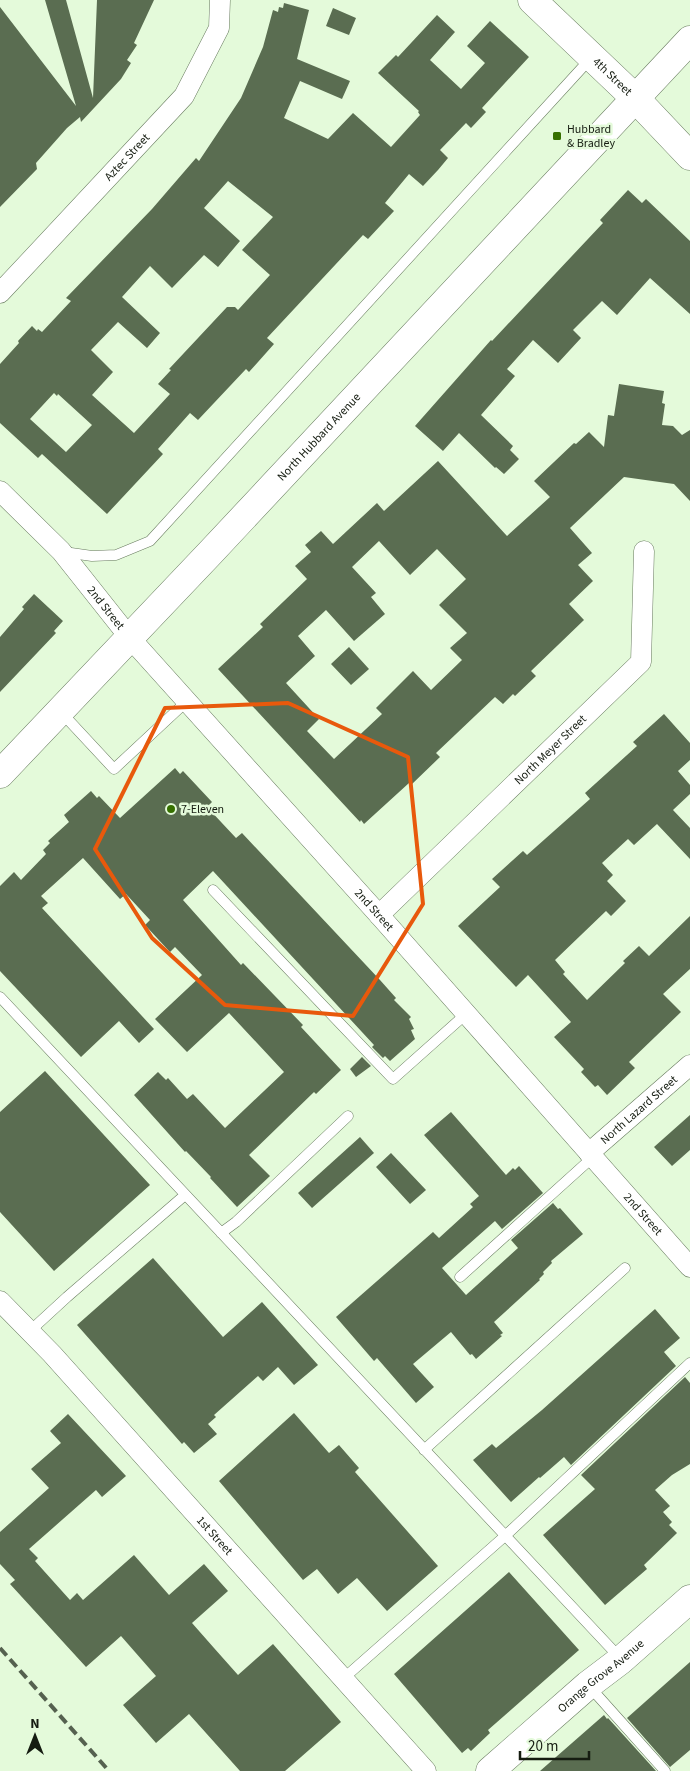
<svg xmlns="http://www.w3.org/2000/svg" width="690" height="1771" font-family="'Source Sans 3',sans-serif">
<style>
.building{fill:#5a6d51;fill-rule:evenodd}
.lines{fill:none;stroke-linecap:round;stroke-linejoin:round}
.lane-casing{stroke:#687b5f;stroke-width:11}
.street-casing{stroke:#687b5f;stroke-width:21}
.secondary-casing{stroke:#687b5f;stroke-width:29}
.lane{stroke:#fff;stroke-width:10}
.street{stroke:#fff;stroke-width:20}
.secondary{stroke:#fff;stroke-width:28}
.rail{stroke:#55614f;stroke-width:4;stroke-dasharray:10 5;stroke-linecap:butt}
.marked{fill:none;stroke:#e8590c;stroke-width:4;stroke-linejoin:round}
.poi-dot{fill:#367000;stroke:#e4fada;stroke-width:2}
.labels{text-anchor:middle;stroke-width:5;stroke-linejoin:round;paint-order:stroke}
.street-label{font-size:12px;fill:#151c11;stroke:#e4fada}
.poi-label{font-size:12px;fill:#151c11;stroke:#e4fada;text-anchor:start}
</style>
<rect width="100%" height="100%" fill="#e4fada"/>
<!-- building -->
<path class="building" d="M45,0H66L93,98L97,0H154L134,43L137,45L127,60L131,63L121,79L81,122L80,117L67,128L36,163L37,169L0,207V7L76,106Z
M284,3L309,10L297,59L350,81L342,99L300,81L284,118L328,139L353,113L391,147L420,115L418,112L419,111L378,73L396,55L398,57L437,15L455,32L430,60L461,89L485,63L467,46L490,21L529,57L482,108L486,112L471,128L466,123L440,150L448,158L438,170L423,186L409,174L385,203L394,211L368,239L363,235L267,338L274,344L249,372L246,369L198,420L190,413L158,449L163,454L107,514L42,454L38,458L0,423V364L19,343L18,341L32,326L37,331L38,329L42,332L71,301L66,298L152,209L196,158L199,161L241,98L263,47L273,10L278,12L279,7L283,8ZM228,181L273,217L242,250L270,275L238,310L235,307H227L169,369L171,370L158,384L170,394L134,433L92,395L113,372L91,350L118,322L147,348L160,333L122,297L150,266L172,288L204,255L218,267L240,241L204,208ZM54,393L57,396L58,394L92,425L66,452L30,419Z
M333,8L356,18L349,35L326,26Z
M628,190L642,203L646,199L690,241V314L650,278L617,315L602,301L573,330L581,338L558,363L533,340L507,369L515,376L481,415L513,446L510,450L519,459L504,474L496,467L495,468L459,433L443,451L415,426L491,340L492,341L603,223L600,220Z
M619,384L664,391L662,403L665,404L662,425L673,426L682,435L690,430V501L674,484L624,477L570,528L592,553L578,565L593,581L569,604L584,620L531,671L536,676L515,696L513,694L503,704L495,697L436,753L440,757L411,785L409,783L364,824L361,820L360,822L218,669L263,627L260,624L307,579L295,566L311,552L305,545L321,531L333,544L377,503L384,511L438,461L507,536L550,497L534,481L574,443L576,444L589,432L604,447L608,415L614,416ZM379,541L410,575L437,549L466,579L439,605L467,633L450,648L462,660L431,690L413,671L376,708L382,714L334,759L307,731L319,719L286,683L315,656L298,636L326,610L354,641L385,614L371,597L376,593L352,567Z
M34,594L63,621L54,631L56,633L0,692V637L24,609L22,607Z
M349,647L369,669L351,685L331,664Z
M664,714L690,743V760L678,771L690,785V794L673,810L690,828V859L657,824L634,845L628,839L602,863L613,875L607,881L626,901L611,916L606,911L555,960L565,972L563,974L587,1000L625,963L623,961L639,946L649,956L690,916V969L663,994L681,1012L629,1062L635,1068L607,1095L598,1085L595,1087L581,1072L584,1069L554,1037L571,1022L528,975L516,987L458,926L500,887L492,879L523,851L527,855L590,799L585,793L637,746L633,742Z
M175,768L180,774L183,771L212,802L207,807L236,838L242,833L380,980L396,998L394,1000L411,1017L409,1019L414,1029L411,1030L415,1039L390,1061L385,1056L383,1058L372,1047L374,1045L213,871L183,900L241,965L243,963L303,1025L301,1027L341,1070L316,1094L314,1092L249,1155L270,1176L237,1207L210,1178L211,1177L186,1151L185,1152L134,1095L158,1072L166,1080L168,1078L187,1099L193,1094L225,1128L284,1072L229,1013L187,1052L155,1019L202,975L175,947L170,952L145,925L150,920L126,894L120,899L83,858L41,896L48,903L42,908L154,1029L139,1043L119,1021L81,1057L0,971V886L14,872L21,880L46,854L43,850L50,843L48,841L69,822L64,815L91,791L97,798L99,796L120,818Z
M362,1057L371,1066L356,1077L350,1069Z
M45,1071L150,1185L54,1271L0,1212V1112Z
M451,1112L506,1175L513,1168L515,1170L519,1166L543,1193L502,1229L495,1221L442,1268L466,1295L518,1248L511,1240L553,1203L558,1209L560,1208L583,1234L551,1261L552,1263L543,1272L544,1274L539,1279L540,1280L494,1322L503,1333L500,1335L502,1336L476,1359L472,1354L470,1355L451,1332L413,1364L434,1387L416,1403L377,1358L374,1361L336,1317L433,1232L439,1238L473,1207L470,1204L479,1196L424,1135Z
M690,1115V1150L672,1166L654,1147Z
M360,1137L374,1153L312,1208L298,1193Z
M391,1153L426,1190L410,1204L376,1167Z
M153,1258L223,1337L262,1302L318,1365L294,1385L278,1367L263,1381L258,1376L214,1415L216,1417L208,1424L217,1434L194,1453L184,1442L182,1444L77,1325Z
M655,1309L680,1338L664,1352L676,1366L571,1465L564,1457L540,1478L539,1477L511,1502L473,1460L492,1444L496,1448L542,1410Z
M685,1377L690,1383V1464L672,1475L655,1490L670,1506L663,1512L672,1522L669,1525L677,1533L644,1565L647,1569L605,1605L543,1535L595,1489L581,1475Z
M294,1413L329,1453L339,1445L359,1468L355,1472L438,1566L387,1611L357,1578L338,1594L317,1569L303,1580L219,1481Z
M68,1414L126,1476L102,1497L96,1490L29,1549L38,1558L35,1561L70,1600L77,1593L83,1600L134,1555L169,1595L204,1564L228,1591L192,1623L214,1648L238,1675L273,1644L341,1722L285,1771H240L189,1714L156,1743L123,1705L156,1676L121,1636L86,1667L10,1584L15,1580L0,1564V1532L49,1488L31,1469L61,1443L50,1431Z
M509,1572L579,1650L488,1730L490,1733L471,1751L468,1748L462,1753L394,1674Z
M690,1662V1750L670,1767L627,1718Z
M604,1715L607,1719L608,1718L656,1771H540Z"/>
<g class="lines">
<!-- lane casing -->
<g class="lane-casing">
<path id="lane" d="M64,552L92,556L116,555L150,541L591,58
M61,712L114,769L187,701
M213,890L393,1079L466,1014
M0,997L621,1659
M221,1233L236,1222L348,1116
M460,1277L593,1157
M30,1331L67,1297L185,1195
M424,1450L625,1268
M344,1678L505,1536L690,1363
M589,1686L665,1771"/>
</g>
<!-- street casing -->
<g class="street-casing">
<g id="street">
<path id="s1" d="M0,293L184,96L219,28L220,0"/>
<path id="s2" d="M0,491L61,551L130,638L379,915L690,1267"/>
<path id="s3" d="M379,915L641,662L644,551"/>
<path id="s4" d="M589,1153L690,1065"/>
<path id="s5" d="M0,1301L52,1354L426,1771"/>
</g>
</g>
<!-- secondary casing -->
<g class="secondary-casing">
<g id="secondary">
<path id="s6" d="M532,0L635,98L690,156"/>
<path id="s7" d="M0,774L211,552L690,40"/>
<path id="s8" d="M490,1771L588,1685L621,1660L690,1599"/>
</g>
</g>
<!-- lane -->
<use href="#lane" class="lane"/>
<!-- street -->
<use href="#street" class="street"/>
<!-- secondary -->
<use href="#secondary" class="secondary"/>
<!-- rail -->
<path class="rail" d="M0,1648L109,1771"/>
</g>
<!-- marked area -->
<path class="marked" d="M288,703L408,757L423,904L353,1016L225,1005L152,938L95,849L165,708Z"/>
<!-- markers -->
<g class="poi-dot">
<rect x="552" y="131" width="10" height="10" rx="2.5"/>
<circle cx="171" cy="809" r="5"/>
</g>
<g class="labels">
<!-- street labels -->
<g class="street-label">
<text dy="4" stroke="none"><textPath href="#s6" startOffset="111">4th Street</textPath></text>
<text dy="4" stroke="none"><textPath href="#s1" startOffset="186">Aztec Street</textPath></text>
<text dy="4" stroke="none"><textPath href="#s7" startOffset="464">North Hubbard Avenue</textPath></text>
<text dy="4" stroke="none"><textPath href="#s2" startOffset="158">2nd Street</textPath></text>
<text dy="4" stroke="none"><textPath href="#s3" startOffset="238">North Meyer Street</textPath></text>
<text dy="4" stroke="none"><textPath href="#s2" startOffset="562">2nd Street</textPath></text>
<text dy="4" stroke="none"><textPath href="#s4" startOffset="66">North Lazard Street</textPath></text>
<text dy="4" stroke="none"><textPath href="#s2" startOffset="968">2nd Street</textPath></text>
<text dy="4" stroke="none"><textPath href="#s5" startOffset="318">1st Street</textPath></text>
<text dy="4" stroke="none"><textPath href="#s8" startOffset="146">Orange Grove Avenue</textPath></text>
</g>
<!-- poi labels -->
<g class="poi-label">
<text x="567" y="133">Hubbard<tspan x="567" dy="14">&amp; Bradley</tspan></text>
<text x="181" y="813">7-Eleven</text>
</g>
</g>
<!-- north arrow -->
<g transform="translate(35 1736)" stroke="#e4fada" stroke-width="4" paint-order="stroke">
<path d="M0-4L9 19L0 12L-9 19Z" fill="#151c11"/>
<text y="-8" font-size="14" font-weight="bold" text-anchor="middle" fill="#151c11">N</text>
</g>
<!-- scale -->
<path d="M520 1751v8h69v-8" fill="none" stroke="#151c11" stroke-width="2.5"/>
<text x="528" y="1751" font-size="15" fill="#151c11" stroke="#e4fada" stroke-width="4" paint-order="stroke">20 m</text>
</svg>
